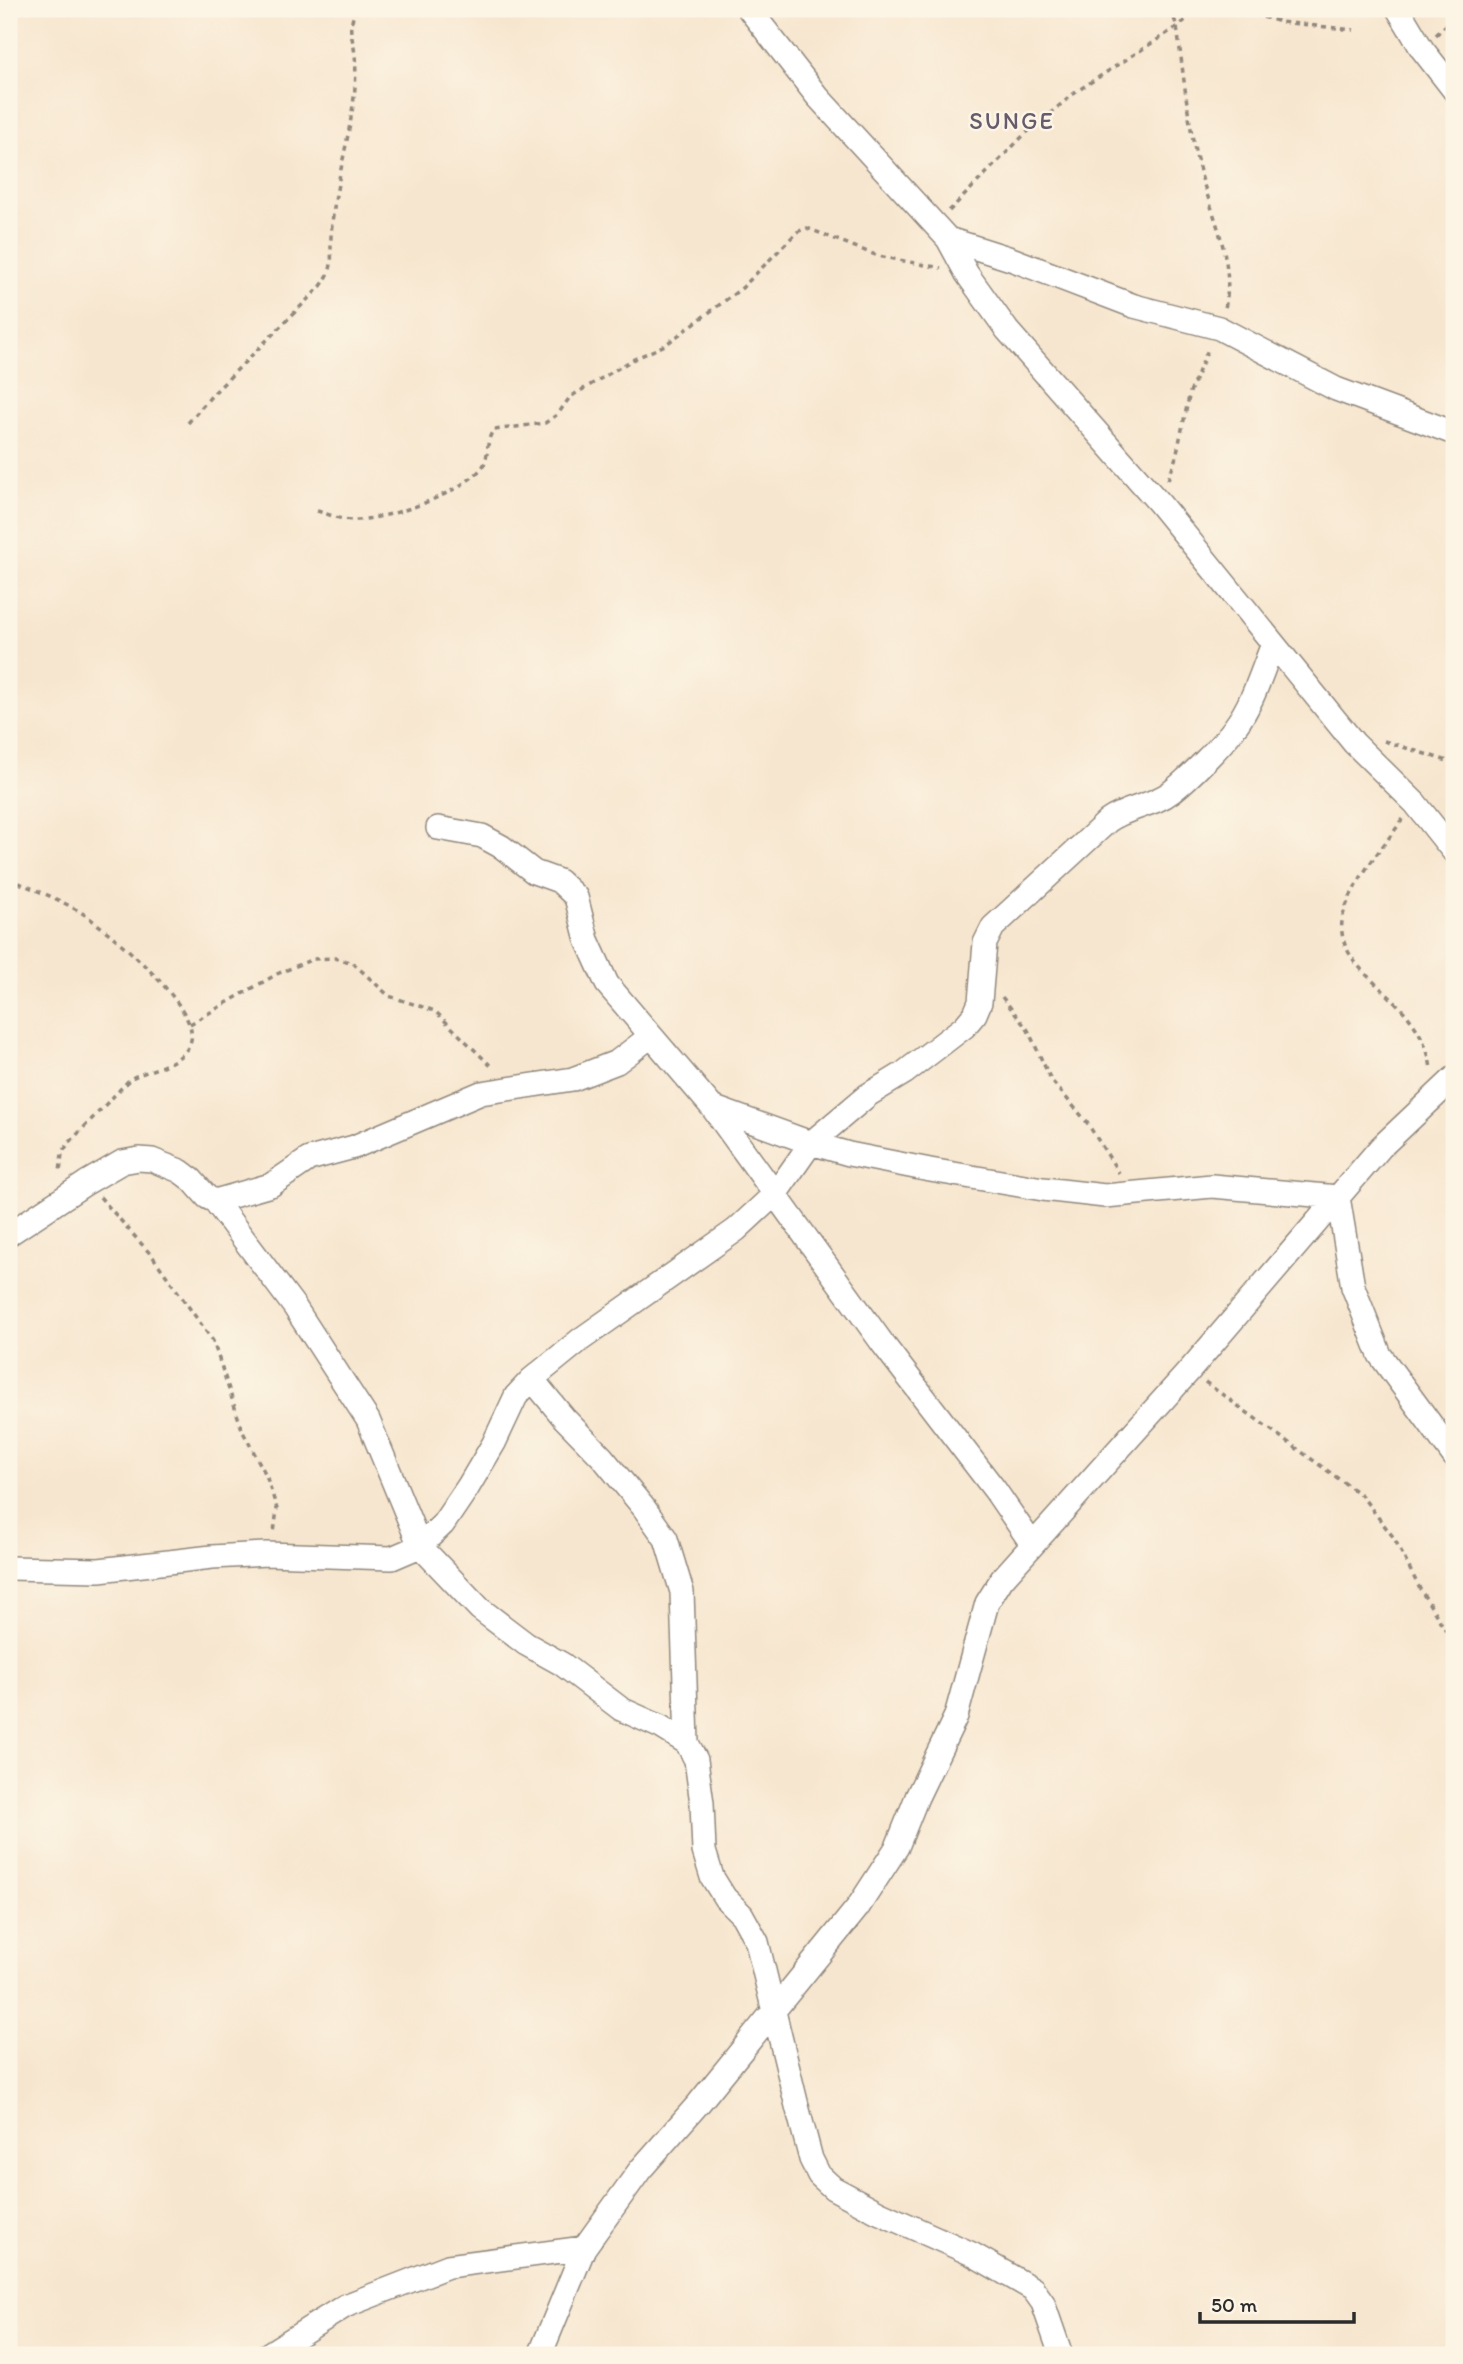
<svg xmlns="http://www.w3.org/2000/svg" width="1463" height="2364" font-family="Itim,sans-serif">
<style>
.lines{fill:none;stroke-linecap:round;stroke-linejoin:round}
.street-casing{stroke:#91887d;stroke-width:26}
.path{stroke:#91887d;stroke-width:3.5;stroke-dasharray:5 5;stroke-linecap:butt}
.street{stroke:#fff;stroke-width:23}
.labels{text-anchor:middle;stroke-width:5;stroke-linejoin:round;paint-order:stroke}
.quarter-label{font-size:24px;letter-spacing:2px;fill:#675b6c;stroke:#fcf5e5}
</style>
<rect width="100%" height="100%" fill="#fcf5e5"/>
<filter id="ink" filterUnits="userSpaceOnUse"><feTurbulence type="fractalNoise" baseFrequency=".0143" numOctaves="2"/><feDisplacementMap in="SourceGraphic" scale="14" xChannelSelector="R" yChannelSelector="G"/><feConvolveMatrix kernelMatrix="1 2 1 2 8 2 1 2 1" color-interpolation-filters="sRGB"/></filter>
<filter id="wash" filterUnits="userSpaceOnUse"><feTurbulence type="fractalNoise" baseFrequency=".00686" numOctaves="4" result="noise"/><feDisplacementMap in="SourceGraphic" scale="28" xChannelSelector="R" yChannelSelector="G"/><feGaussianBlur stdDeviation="1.57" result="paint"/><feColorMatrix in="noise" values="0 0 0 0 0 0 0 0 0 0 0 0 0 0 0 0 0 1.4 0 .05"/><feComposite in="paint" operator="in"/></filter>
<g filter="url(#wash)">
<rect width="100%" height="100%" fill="#f7e6cf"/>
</g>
<g filter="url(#ink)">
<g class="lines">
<!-- street casing -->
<g class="street-casing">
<path id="street" d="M749,9L817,96L948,239L967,274L1007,330L1160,504L1354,743L1415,803L1454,852
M1398,9L1422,49L1454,90
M948,239L1011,259L1134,306L1219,328L1336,389L1454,433
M438,828L482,836L502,847L534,872L559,881L576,897L587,940L607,984L712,1107L883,1344L995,1490L1032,1544
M712,1107L811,1143L849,1154L930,1170L1043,1189L1105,1196L1212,1186L1338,1197L1353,1287L1380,1355L1454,1456
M215,1201L294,1306L368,1420L420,1546L480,1609L526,1644L562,1664L621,1709L661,1727L687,1743L696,1760L702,1803L704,1851L712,1877L725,1898L742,1915L757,1942L797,2106L811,2159L819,2175L833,2188L878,2212L972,2254L1033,2289L1043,2303L1061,2355
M9,1234L86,1183L122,1162L139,1159L152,1160L180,1171L192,1180L207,1197L215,1201L271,1185L309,1159L354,1147L481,1093L573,1079L617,1062L651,1036
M532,1379L564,1418L602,1457L644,1508L666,1539L682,1592L687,1743
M9,1568L99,1570L212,1557L266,1554L392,1558L420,1546L443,1524L468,1487L494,1443L516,1396L532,1379L580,1340L736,1230L776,1193L811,1143L868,1095L904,1073L964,1027L975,1014L980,1002L985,943L993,927L1108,821C1127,807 1153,806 1171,792C1187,780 1224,743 1235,727C1253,703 1262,671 1273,644
M267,2355L345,2306L448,2266L584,2248
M540,2355L584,2248L640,2170L699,2103L858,1907L897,1847L917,1797L956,1716L987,1603L1002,1579L1189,1371L1381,1147L1454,1078"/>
</g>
<!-- path -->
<path class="path" d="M1171,9L1177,27C1183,70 1187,113 1196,155C1206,204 1237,257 1225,308
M1234,9L1281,22L1354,30
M1436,35L1454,17
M949,211L1024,135L1077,91L1177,27L1199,9
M188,423L213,394L321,286C336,266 330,258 331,236C334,185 351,137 355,87C356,77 356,65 355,55C353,34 345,28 358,9
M1168,480L1176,457L1190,392L1209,347
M317,511C328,514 341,520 353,520C387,520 458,495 481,469C491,457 484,441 494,430L545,423L558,414L570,397L632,360L665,345L742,288L797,232L807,228L878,256L941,268
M1384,741L1454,763
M1403,819C1383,847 1357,876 1345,909C1328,956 1380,982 1405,1013C1419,1030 1429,1048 1431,1070
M9,879C34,889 59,899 82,913C108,930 199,1006 191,1040C186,1064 148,1069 130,1079L69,1143L62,1153L60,1173
M1002,997L1028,1030L1051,1080L1086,1121L1119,1173
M190,1024L277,974L313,959L335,958L353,963L389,996L435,1011L493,1068
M100,1197L153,1257L213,1341L243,1432L266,1475L277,1509L274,1533
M1205,1382L1361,1495L1394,1538L1420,1589L1445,1629L1454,1638"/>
<!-- street -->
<use href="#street" class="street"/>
</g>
</g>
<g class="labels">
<!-- quarter labels -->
<g class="quarter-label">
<text x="1012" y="129">SUNGE</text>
</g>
</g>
<!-- margin -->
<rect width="1463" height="2364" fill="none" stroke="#fcf5e5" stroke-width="35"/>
<!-- scale -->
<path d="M1200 2312v10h154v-10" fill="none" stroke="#2b2b2b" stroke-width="3.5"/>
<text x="1211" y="2312" font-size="21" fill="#2b2b2b" stroke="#fcf5e5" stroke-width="5" paint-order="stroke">50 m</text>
</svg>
